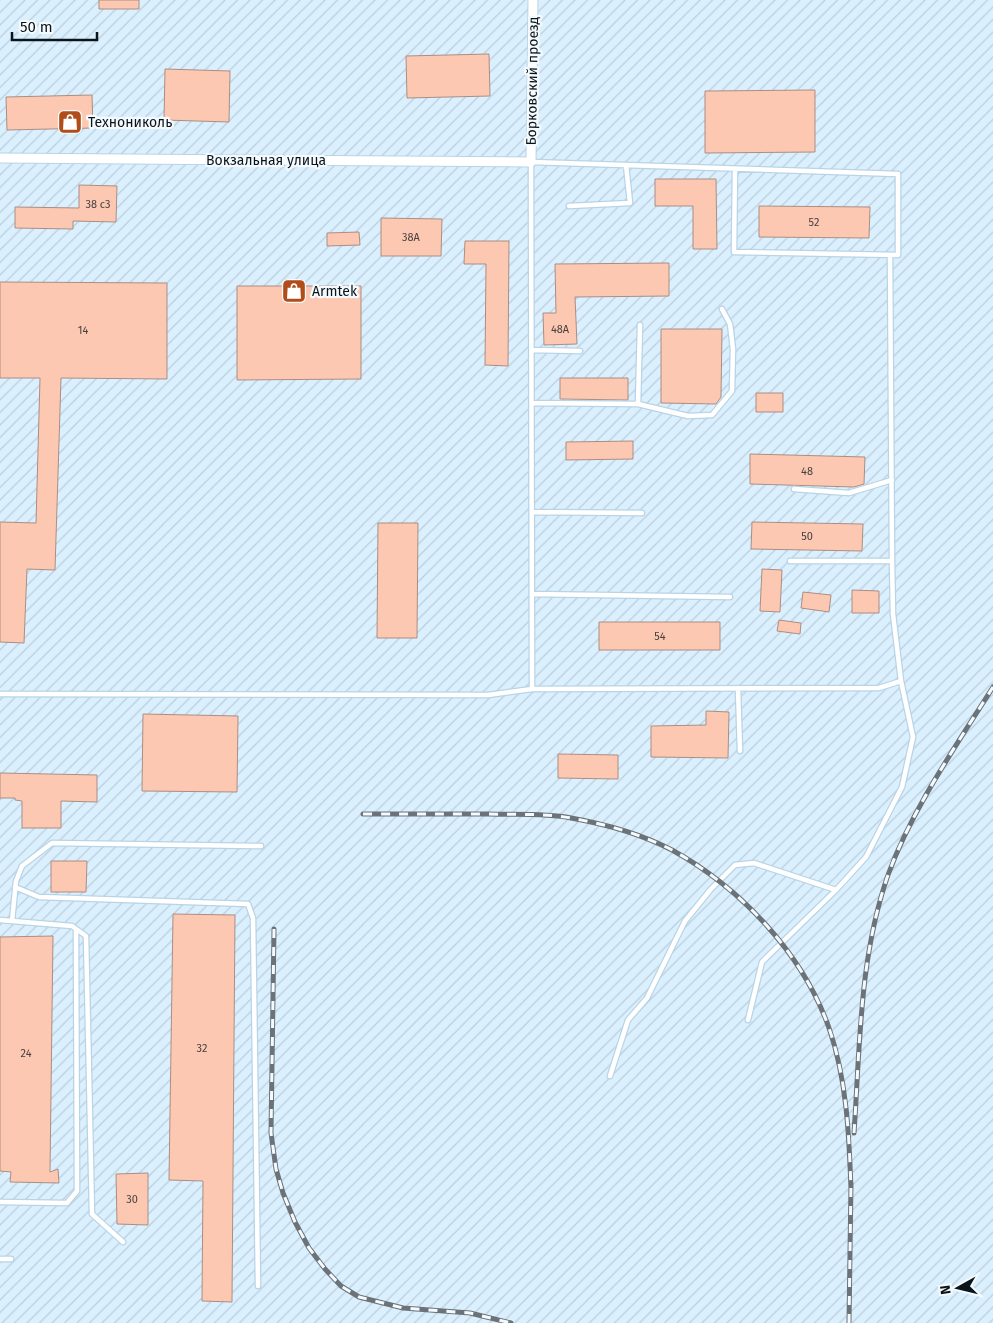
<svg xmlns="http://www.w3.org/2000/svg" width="993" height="1323" font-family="'Fira Sans',sans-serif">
<defs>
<pattern id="industrial-furrows" width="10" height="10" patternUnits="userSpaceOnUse" patternTransform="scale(1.25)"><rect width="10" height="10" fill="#dbf0ff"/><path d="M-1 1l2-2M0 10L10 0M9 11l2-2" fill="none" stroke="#bbcdda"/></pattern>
</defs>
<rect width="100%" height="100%" fill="#f4fafd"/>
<path fill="url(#industrial-furrows)" d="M0 0H993V1323H0Z"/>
<path fill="#fdc8b2" stroke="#ab8e82" d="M99 0H139V9H99Z
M489 54 490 96 407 98 406 56Z
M165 69 230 71 229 122 164 120Z
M815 90V152L705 153V91Z
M92 95 93 128 7 130 6 97Z
M655 179H716L717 249H693V206H655Z
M79 185 117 186 116 222 73 221V229L15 228V207L79 208Z
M759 206 870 207 869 238 759 237Z
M381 218 442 219 441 256H381Z
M359 232 360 245 327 246V233Z
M465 241H509L508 366 485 365 486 264H464Z
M669 263V296L575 297 577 344 544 345 543 313H556L555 264Z
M0 282 167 283V379L61 378 55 570 27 569 24 643 0 642V522L36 523 40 378H0Z
M237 286H361V379L237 380Z
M661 329H722L721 397 716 404 661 403Z
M560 378H628V400L560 399Z
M756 393H783V412H756Z
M633 441V459L566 460V442Z
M750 454 865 457 864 484 854 487 750 484Z
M752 522 863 524 862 551 751 549Z
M378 523H418L417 638H377Z
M762 569 782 570 780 612 760 611Z
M852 590 879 591V613H852Z
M803 592 831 595 829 612 801 608Z
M779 620 801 623 800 634 777 631Z
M599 622H720V650H599Z
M706 711 729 712 728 758 651 757V726L706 725Z
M143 714 238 716 237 792 142 791Z
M558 754 618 755V779L558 778Z
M0 773 97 775V802L61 801V828H22V801L15 800V798H0Z
M51 861H87L86 892H51Z
M173 914 235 915 232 1302 202 1301 203 1181 169 1180Z
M53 936 50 1172 58 1169 59 1183 10 1182 11 1172 0 1171V937Z
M148 1173V1225L117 1224 116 1174Z"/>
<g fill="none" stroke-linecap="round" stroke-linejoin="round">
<defs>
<path id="lane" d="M569 206 630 203 626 165
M890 255 892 561
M532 350 580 351
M532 403 638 404 640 325
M638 404 688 416 712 415 732 391 733 349 730 324 722 309
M794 489 849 493 892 480
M532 512 642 513
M532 594 730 597
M532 689 879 688 901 681 893 614 892 561H790
M738 689 740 751
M0 694 488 695 532 689 531 162 898 174V255L734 252 735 169
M15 887 39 897 248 904 253 918 258 1286
M0 920 72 926 86 936 92 1214 123 1242
M12 921 16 881 22 866 52 843 261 846
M748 1020 762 962 836 890
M610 1076 628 1020 647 998 685 921 711 889 735 865 754 863 836 890 866 857 902 787 913 737 901 681
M0 1202 67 1203 77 1191 76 929
M0 1259H11"/>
<path id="street" d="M0 158 531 162 533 0"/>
</defs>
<use href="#lane" stroke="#b8d4e6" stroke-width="7"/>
<use href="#street" stroke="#b8d4e6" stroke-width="11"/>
<use href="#lane" stroke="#fff" stroke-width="4.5"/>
<use href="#street" stroke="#fff" stroke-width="9"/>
<defs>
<path id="rail" d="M363 814C405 814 446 814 488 814 516 815 544 813 571 818 605 824 641 834 672 850 741 888 803 954 829 1028 847 1080 849 1135 851 1189
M274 929 271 1133 276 1169 283 1193 295 1222 309 1248 325 1269 341 1286 359 1297 403 1308 470 1313 511 1323
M854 1133C860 1047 859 958 888 875 912 809 956 746 993 687
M849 1323 851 1183"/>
</defs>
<use href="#rail" stroke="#6b7379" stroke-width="5"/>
<use href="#rail" stroke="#f4fafd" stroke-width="3" stroke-dasharray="9" stroke-linecap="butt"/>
</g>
<defs>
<symbol id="shop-square" viewBox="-11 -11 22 22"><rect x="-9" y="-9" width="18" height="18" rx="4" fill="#b14d18" stroke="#f4fafd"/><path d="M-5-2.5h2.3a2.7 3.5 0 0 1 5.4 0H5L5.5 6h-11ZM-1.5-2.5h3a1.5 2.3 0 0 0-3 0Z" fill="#fff"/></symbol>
</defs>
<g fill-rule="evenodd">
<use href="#shop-square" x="56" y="108" width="28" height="28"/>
<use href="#shop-square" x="280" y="277" width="28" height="28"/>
</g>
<g text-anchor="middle" stroke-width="4.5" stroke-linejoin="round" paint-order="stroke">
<g font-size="11" fill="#474141">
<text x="98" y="208">38 с3</text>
<text x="814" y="226">52</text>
<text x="411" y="241">38А</text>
<text x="560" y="333">48А</text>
<text x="83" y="334">14</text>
<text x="807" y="475">48</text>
<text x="807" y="540">50</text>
<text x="660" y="640">54</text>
<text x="202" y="1052">32</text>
<text x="26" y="1057">24</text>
<text x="132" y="1203">30</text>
</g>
<g font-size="14" fill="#0a141b" stroke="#f4fafd">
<text transform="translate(532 81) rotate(-89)" y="5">Борковский проезд</text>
<text x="266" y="165">Вокзальная улица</text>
</g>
<g font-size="14" fill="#0a141b" stroke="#f4fafd" text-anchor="start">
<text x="88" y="127">Технониколь</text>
<text x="312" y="296">Armtek</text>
</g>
</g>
<g transform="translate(958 1288) rotate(262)" stroke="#f4fafd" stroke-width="4" paint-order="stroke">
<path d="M0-4L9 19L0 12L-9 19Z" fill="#0a141b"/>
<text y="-8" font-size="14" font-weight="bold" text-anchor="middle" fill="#0a141b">N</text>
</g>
<path d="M12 32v8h85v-8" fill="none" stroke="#0a141b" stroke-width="2.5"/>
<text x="20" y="32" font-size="15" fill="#0a141b" stroke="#f4fafd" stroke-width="4" paint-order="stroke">50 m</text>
</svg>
